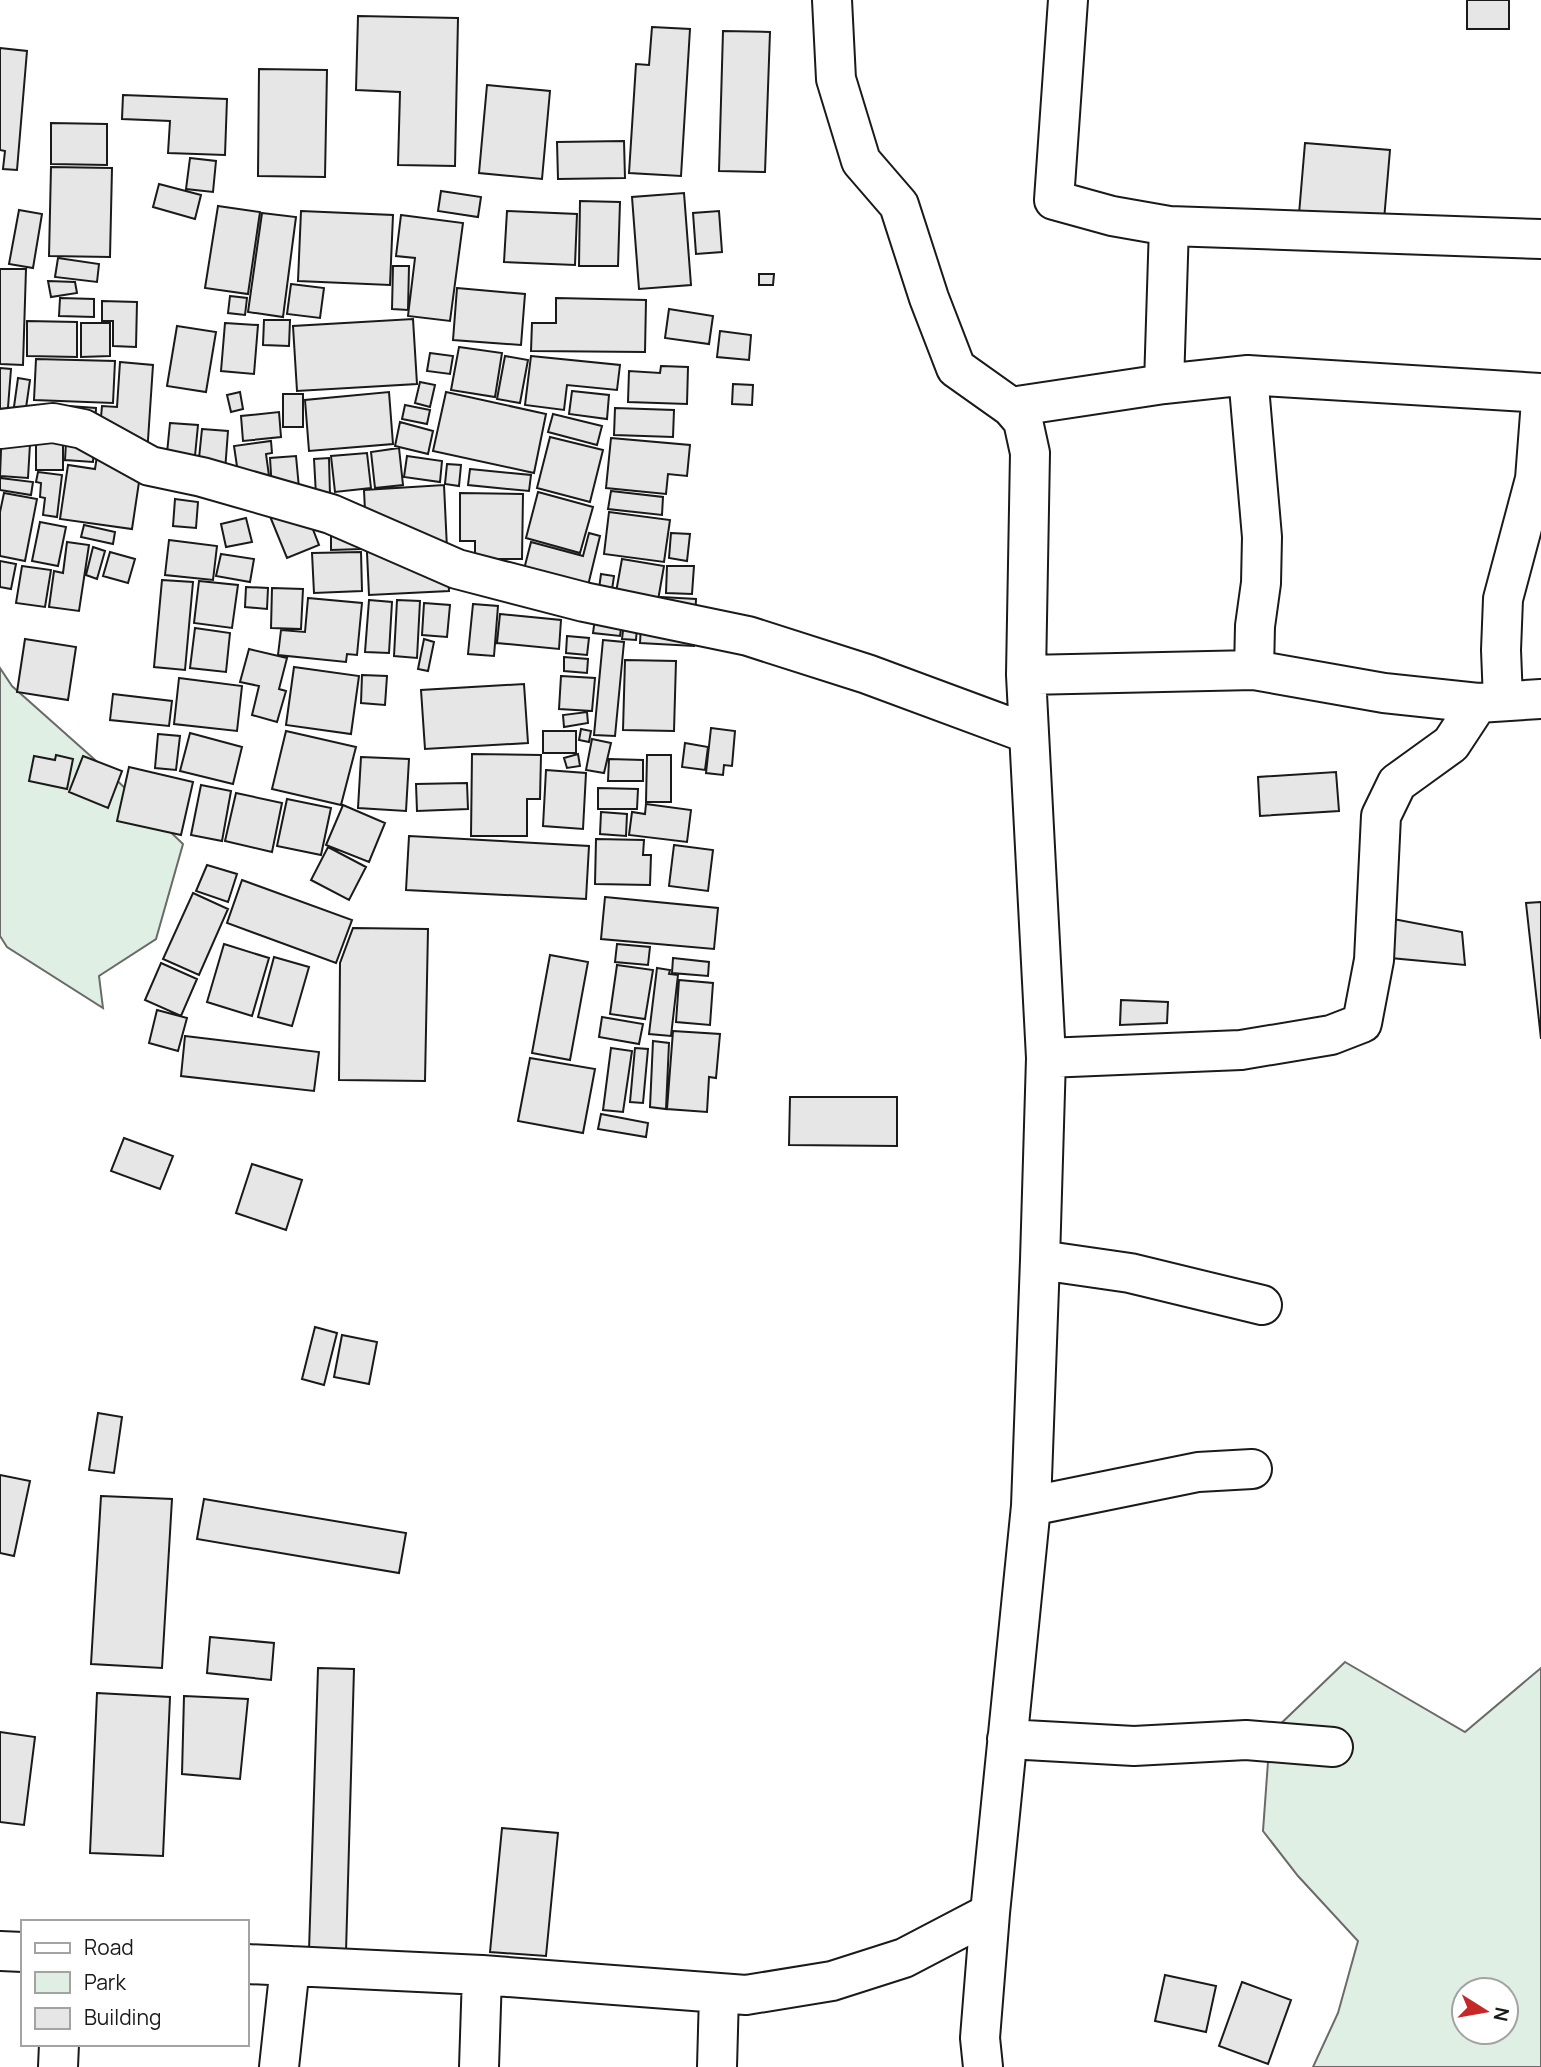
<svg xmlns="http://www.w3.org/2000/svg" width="1541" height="2067" font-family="Manrope,sans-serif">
<rect width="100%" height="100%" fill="#fff"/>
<path fill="#e0efe3" stroke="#6a6a6a" stroke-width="2" fill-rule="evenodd" d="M0 668 12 686 103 767 183 844 156 939 99 976 103 1008 7 947 0 936Z
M1345 1662 1465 1732 1541 1668V2067H1313L1338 2013 1358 1941 1298 1876 1263 1831 1270 1734ZM1464 1990H1506V2032H1464Z"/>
<path fill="#e6e6e6" stroke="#1a1a1a" stroke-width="2" d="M1467 0H1509V29H1467Z
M358 16 458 18 455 166 398 165 400 92 356 90Z
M652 27 690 29 681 176 629 173 636 64 649 65Z
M723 31 770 32 765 172 719 171Z
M0 48 27 51 17 170 3 169 5 151 0 150Z
M259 69 327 70 325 177 258 176Z
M487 85 550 91 542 179 479 173Z
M123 95 227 99 225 155 168 153 170 121 122 119Z
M51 123 107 124V165L51 164Z
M624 141 625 178 558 179 557 142Z
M1305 143 1390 150 1384 220 1299 214Z
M190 158 216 161 213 192 186 189Z
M51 167 112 168 110 257 49 256Z
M159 184 201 195 195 219 153 207Z
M441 191 481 197 478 217 438 211Z
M684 193 691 285 639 289 632 197Z
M580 201 620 202 618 266H579Z
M218 206 260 212 248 294 205 288Z
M19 210 42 214 33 268 9 264Z
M301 211 393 215 390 285 298 281Z
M507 211 577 214 575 265 504 262Z
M719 211 722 252 696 254 693 213Z
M262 213 296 217 283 317 248 312Z
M401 215 463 223 450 321 408 316 415 258 396 256Z
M58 258 99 264 97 282 55 277Z
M393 266H409L408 310 392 309Z
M0 269H26L23 365 0 364Z
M759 274H774L773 285H759Z
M48 281 75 282 77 293 51 297Z
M291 284 324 288 320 318 287 314Z
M457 288 525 294 521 345 453 340Z
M230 296 247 298 245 315 228 313Z
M60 298 94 299V317L59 316Z
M556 298 646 300 645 352 531 351 532 323H556Z
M102 301 137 302 136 347 113 346V321H102Z
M669 309 713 316 709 344 665 338Z
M413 319 417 384 297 391 293 326Z
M264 320H290L289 346 263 345Z
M27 321 77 322V357L27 356Z
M81 323H110V356L81 357Z
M225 323 258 325 254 374 221 371Z
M177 326 216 332 206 392 167 386Z
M720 331 751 335 749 360 717 357Z
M459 347 502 353 495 397 451 390Z
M430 353 453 356 450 374 427 371Z
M505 356 528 360 520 403 497 399Z
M531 356 620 365 617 390 567 385 564 410 525 405Z
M36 359 115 361 113 403 34 400Z
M120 362 153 365 147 455 98 451 102 406 117 407Z
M661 366 688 367 687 404 628 402 629 371 660 373Z
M0 368 11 369 7 420H0Z
M18 378 30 380 24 422 12 421Z
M420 382 435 385 430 407 415 403Z
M733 384 753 385 752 405 732 404Z
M572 391 609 395 607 419 569 414Z
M240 392 243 409 231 412 227 395Z
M389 392 393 444 309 451 305 400Z
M446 392 546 414 534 473 433 451Z
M283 394H303V427H283Z
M405 405 430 410 427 424 402 419Z
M68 406 96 408 93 462 65 460Z
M36 407H63V470H36Z
M615 408 674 410 673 437 614 435Z
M279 412 281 437 243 441 241 416Z
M553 414 602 426 597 445 548 432Z
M400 422 433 431 428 454 395 446Z
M170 423 198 425 194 466 166 463Z
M2 425 31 427 28 478 0 476Z
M202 429 228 431 225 471 198 468Z
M550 437 603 450 590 502 537 488Z
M611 438 690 445 687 476 668 474 666 494 606 488Z
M271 441 272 453 266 454 270 483 240 487 234 446Z
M399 448 403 485 375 488 371 452Z
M367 453 371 488 335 492 331 456Z
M97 456 142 462 132 529 60 519 68 465 95 469Z
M296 456 299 488 272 490 270 458Z
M407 456 442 461 440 482 404 477Z
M329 458 330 495H316L314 459Z
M447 464 461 465 459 486 445 484Z
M470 469 531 475 529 491 468 485Z
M38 472 62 475 57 517 43 515 45 498 40 497 41 483 36 482Z
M0 478 33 482 31 495 0 490Z
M444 485 449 591 369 595 364 490Z
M611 491 663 497 662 515 608 509Z
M538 492 593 507 580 553 526 538Z
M4 493 37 499 25 561 0 556V512Z
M460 493 523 494 522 559H475V541H460Z
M300 496 319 545 287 558 267 509Z
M175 499 198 502 196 528 173 526Z
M609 512 670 520 664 562 604 554Z
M246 518 252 542 226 547 221 524Z
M40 522 66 527 58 566 32 561Z
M84 525 115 532 113 544 81 537Z
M589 533 600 536 584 602 520 585 531 542 583 556Z
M671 533 690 534 687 561 669 558Z
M331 535 363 549 331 550Z
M169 540 217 546 213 580 165 575Z
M67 542 89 545 79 611 49 607 54 571 63 573Z
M93 547 105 551 97 579 86 575Z
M110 552 135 559 128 583 103 576Z
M361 552 362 591 314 593 312 553Z
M221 554 254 559 250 582 216 576Z
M622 559 664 566 657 606 613 609Z
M0 561 16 564 11 589 0 587Z
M22 566 51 570 45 607 16 603Z
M667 566H694L692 594 666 593Z
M601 574 614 576 609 610 623 613 620 636 593 633Z
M162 580 193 582 185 670 154 667Z
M199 581 238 585 232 628 194 623Z
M246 587 268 588 267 609 245 607Z
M272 588 303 589 301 629 271 628Z
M661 597 696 599 694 646 640 643 642 608 661 609Z
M308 598 362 603 357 655 347 654 346 662 278 655 281 630 305 632Z
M369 600 392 602 389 653 365 652Z
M397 600 420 601 417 658 394 656Z
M424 603 450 605 447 637 422 635Z
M473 604 498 606 494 656 468 654Z
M500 614 561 620 559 649 497 643Z
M625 615H638L636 640 622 639Z
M195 628 230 633 226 672 190 668Z
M567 636 589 638 587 655 566 653Z
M25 639 76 647 68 700 17 692Z
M424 639 434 642 428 671 418 669Z
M603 640 624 642 615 736 594 735Z
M249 649 287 658 279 689 286 691 277 722 252 715 259 686 240 682Z
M564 657 588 659 587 673 564 671Z
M625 660 676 661 674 731 623 730Z
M294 667 359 676 351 734 286 725Z
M362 675 387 676 385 705 361 703Z
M561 676 595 678 592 711 559 709Z
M179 678 242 686 237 731 174 724Z
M524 684 528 743 425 749 421 690Z
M113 694 172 701 169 726 110 720Z
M587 712 588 723 564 727 563 715Z
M711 728 735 731 732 766 724 765 723 775 706 773Z
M581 729 591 731 589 742 579 740Z
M286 731 356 747 341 805 272 789Z
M543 731H576V753H543Z
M190 733 242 747 233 784 180 771Z
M158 734 180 736 176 770 155 768Z
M592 739 611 743 604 773 586 770Z
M685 743 708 747 705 770 682 767Z
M472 754 541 755 540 799H527V836H471Z
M578 754 580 766 567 768 564 758Z
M56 755 73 759 67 789 29 781 34 756 55 760Z
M647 755H671V802H646Z
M83 756 122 771 108 808 69 792Z
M361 757 409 759 406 811 358 808Z
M609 759 643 760V781H608Z
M129 767 193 782 181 835 117 821Z
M546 770 586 773 583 829 543 826Z
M1336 772 1339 811 1260 816 1258 777Z
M467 783 468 809 417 811 416 784Z
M201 785 231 791 222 841 191 835Z
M598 788 638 789 637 809H598Z
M236 793 282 803 272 852 225 841Z
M287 799 331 808 321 855 277 846Z
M646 804 691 810 687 842 629 835 632 812 645 814Z
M343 805 385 823 369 862 326 845Z
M601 812 627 814 626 836 600 834Z
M409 836 589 846 586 899 406 890Z
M596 839 644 840 643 855H651L650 885 595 884Z
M674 845 713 850 708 891 669 886Z
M328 847 366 867 349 900 311 880Z
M207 865 237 874 228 902 196 891Z
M242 880 352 920 336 963 227 923Z
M193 893 228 909 199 975 163 959Z
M605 897 718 908 714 949 601 939Z
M1541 902V1039L1526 903Z
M1388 918 1462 932 1465 965 1380 957Z
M353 928 428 929 425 1081 339 1080 340 963Z
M224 944 269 958 252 1016 207 1002Z
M617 944 650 947 648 965 615 962Z
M550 955 588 962 570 1060 532 1053Z
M274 957 309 967 292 1026 258 1017Z
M673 958 709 962 708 976 672 973Z
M161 963 197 979 181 1016 145 1000Z
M617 965 653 970 645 1019 610 1014Z
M657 968 670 970 669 974 678 975 671 1036 649 1034Z
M679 980 713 983 710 1025 676 1022Z
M1121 1000 1168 1002 1167 1023 1120 1025Z
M157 1010 187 1018 178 1051 149 1043Z
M602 1017 643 1024 639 1044 599 1037Z
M673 1031 720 1034 716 1078 709 1077 707 1112 667 1109Z
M185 1036 319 1052 314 1091 181 1076Z
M653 1041 669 1043 666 1109 650 1107Z
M611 1048 632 1051 623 1112 603 1110Z
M635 1048 648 1049 643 1103 630 1102Z
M530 1058 595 1069 583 1133 518 1121Z
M790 1097H897V1146L789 1145Z
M601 1114 648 1123 646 1137 598 1129Z
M124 1138 173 1156 160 1189 111 1171Z
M252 1164 302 1180 286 1230 236 1213Z
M315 1327 337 1333 324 1385 302 1379Z
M342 1335 377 1342 369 1384 334 1377Z
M98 1413 122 1417 114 1473 89 1470Z
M0 1475 30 1481 14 1556 0 1553Z
M101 1496 172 1499 162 1668 91 1664Z
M204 1499 406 1533 399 1573 197 1539Z
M210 1637 274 1643 271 1680 207 1673Z
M318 1668 354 1669 346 1952 309 1951Z
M97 1693 170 1697 163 1856 90 1853Z
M184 1696 248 1699 240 1779 182 1774Z
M0 1732 35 1737 24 1825 0 1822Z
M502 1828 558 1833 546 1956 490 1952Z
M1165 1975 1216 1986 1206 2032 1155 2021Z
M1242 1982 1291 2000 1268 2064 1219 2046Z"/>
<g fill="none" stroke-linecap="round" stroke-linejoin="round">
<defs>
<path id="minor" d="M1068 0 1054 200 1112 216 1169 226 1164 384
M1169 226 1541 239
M1248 375 1262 537 1261 583 1255 626 1254 670
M1011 407 1164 384 1248 375 1541 393
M0 429 53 423 83 429 150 466 202 477 331 514 457 569 584 602 748 636 867 674 1029 734
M1026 675 1254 670 1384 693 1478 703 1541 699
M1503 700 1501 650 1503 599 1535 479 1541 401
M1046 1058 1241 1050 1331 1035 1362 1023 1374 960 1381 816 1397 783 1451 744 1478 703
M1040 1260 1130 1273 1262 1305
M1031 1506 1198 1472 1252 1469
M1007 1739 1134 1746 1246 1740 1333 1747
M0 1951 23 1952
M247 1964 482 1975 746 1995 832 1981 904 1958 990 1913 1031 1506 1040 1260 1046 1058 1026 675 1030 453 1023 421 1011 407 956 368 929 298 899 205 861 161 836 79 832 0
M58 2067 59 2044
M279 2067 290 1966
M479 2067 482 1975
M717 2067 719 1994
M983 2067 980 2038 990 1913"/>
</defs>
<use href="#minor" stroke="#1a1a1a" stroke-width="42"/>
<use href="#minor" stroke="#fff" stroke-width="38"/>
</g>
<rect x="21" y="1920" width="228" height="126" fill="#ffffff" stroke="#a3a3a3" stroke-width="2"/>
<rect x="35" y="1943" width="35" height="10" fill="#ffffff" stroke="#a3a3a3" stroke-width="2"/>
<text x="84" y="1955" font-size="21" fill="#1a1a1a">Road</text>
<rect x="35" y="1972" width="35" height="21" fill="#e0efe3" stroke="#a3a3a3" stroke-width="2"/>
<text x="84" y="1990" font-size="21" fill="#1a1a1a">Park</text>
<rect x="35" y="2008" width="35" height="21" fill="#e6e6e6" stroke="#a3a3a3" stroke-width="2"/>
<text x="84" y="2025" font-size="21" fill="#1a1a1a">Building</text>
<g transform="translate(1485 2011) rotate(101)"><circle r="33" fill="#ffffff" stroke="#a3a3a3" stroke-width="2"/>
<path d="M0-5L12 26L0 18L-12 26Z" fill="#c62828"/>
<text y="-10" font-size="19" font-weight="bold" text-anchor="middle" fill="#1a1a1a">N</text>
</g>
</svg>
